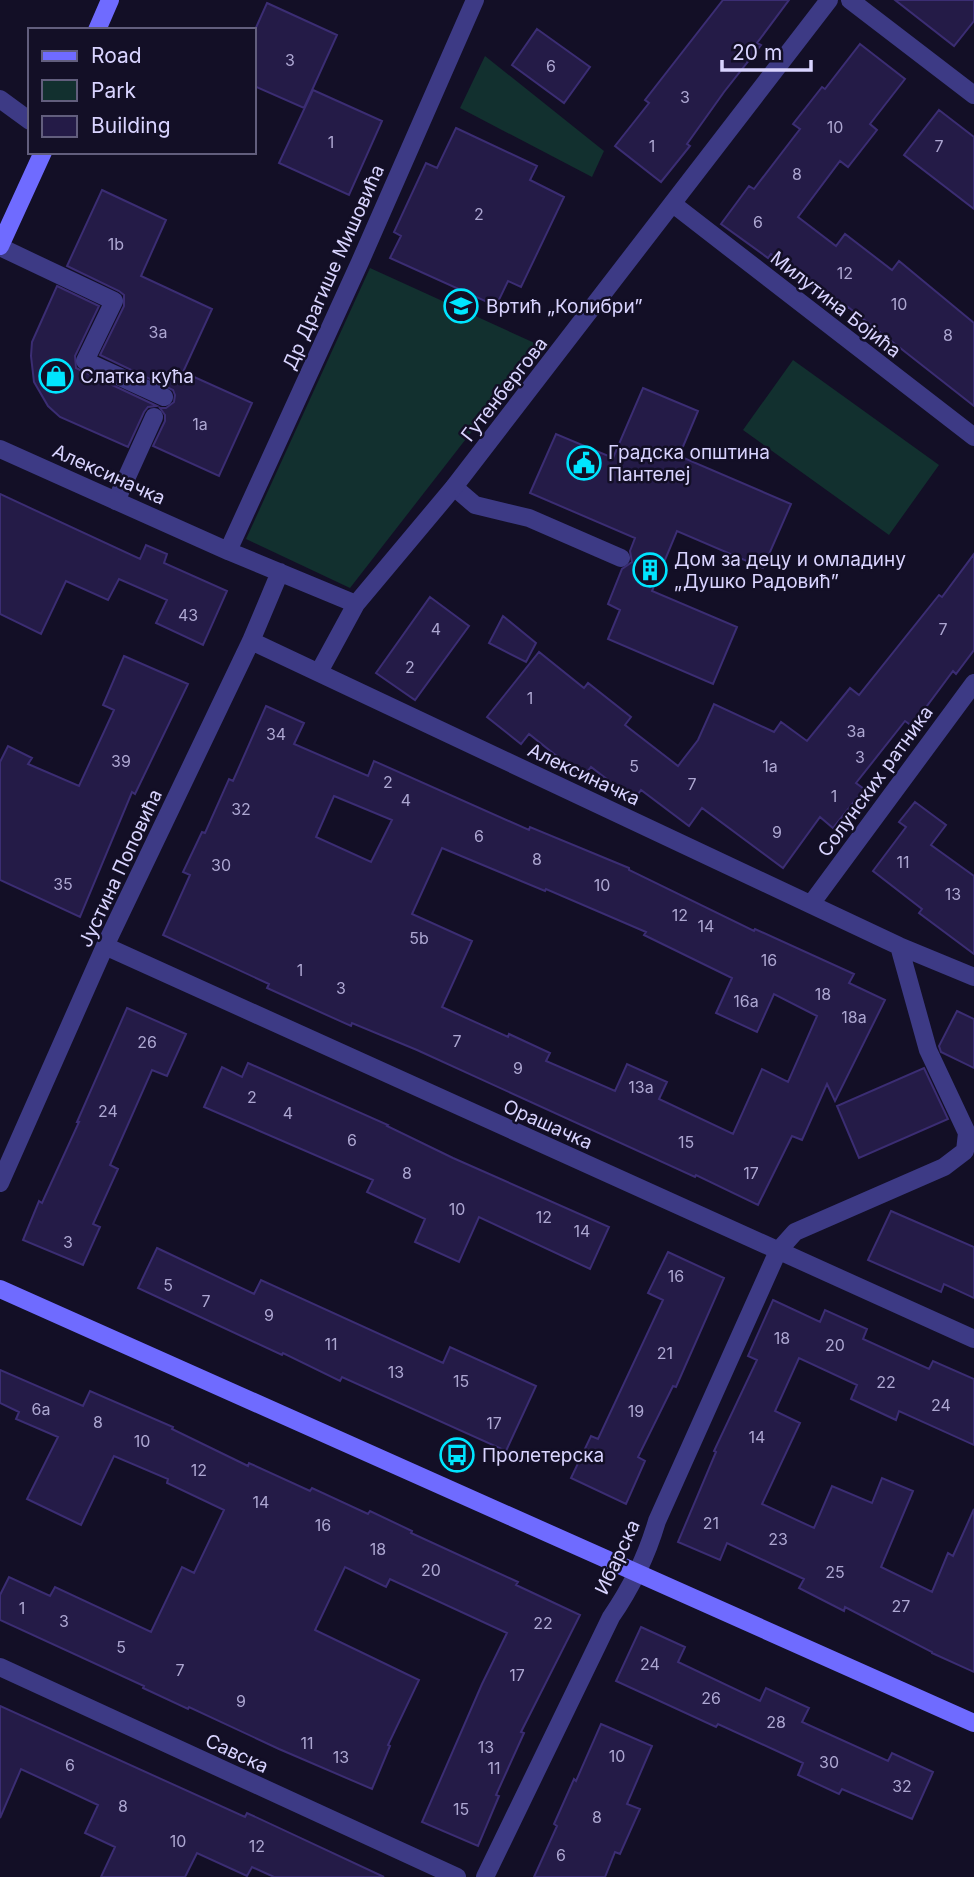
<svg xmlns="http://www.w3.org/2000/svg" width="974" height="1877" font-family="Inter,sans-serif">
<rect width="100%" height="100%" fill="#130f26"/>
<path fill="#12302f" d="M485 56 604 151 592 177 460 108Z
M370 268 539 345 350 588 246 539Z
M793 360 939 465 889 535 743 430Z"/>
<path fill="#241b47" stroke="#3b2d73" stroke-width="2" fill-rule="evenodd" d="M723 0H789L757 43 761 45 724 92 687 144 690 146 661 182 615 146 649 103 645 100Z
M895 0H974V21L954 46Z
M267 3 337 35 304 108 254 86V32Z
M537 29 590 67 564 103 512 65Z
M860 44 905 79 870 124 877 130 848 167 840 161 798 217 836 246 845 234 892 270 899 261 974 323V406L848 307 845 312 771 254 768 258 721 224 749 186 754 189 800 129 793 124 822 87 825 89Z
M313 90 382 121 349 195 279 163Z
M939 110 974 137V209L904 155Z
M456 128 537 166 530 180 564 197 521 287 508 281 496 306 390 258 401 236 394 232 426 163 437 168Z
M102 190 166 220 141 276 212 309 183 372 252 403 219 476 153 446 165 421V415L160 408H166L174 402 175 395 173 390 100 355 124 306V295L119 291 67 266Z
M57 286 99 306 75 356 76 368 157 406 148 407 144 412 128 447 60 417 48 406 34 382 31 356 32 342Z
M643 388 698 411 679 456 791 504 763 568 677 531 652 591 737 627 713 684 608 639 620 610 608 604 622 569 632 562 630 551 635 538 530 493 556 434 613 458Z
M0 494 140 559 146 545 167 554 164 563 227 591 203 645 156 623 167 600 119 579 108 600 66 581 41 634 0 614Z
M974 554V650L956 674 953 671 912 726 905 721 856 783 864 789 833 828 820 817 783 868 702 808 689 826 641 790 634 800 591 767 583 777 529 734 521 744 487 717 539 652 584 688 588 683 631 717 625 725 678 766 698 740 714 704 774 732 781 722 807 741 850 688 859 695 939 595 942 597Z
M430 597 469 626 415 700 376 673Z
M503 616 536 643 526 662 489 643Z
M124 656 188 684 135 794 132 792 80 917 0 880V762L8 746 32 758 28 764 79 786 114 710 103 705Z
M266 706 304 723 294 744 368 776 374 761 529 830 530 827 629 868V870L754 931 755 929 854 974 849 983 885 1000 835 1101 827 1084 802 1140 792 1136 758 1205 696 1175 695 1177 417 1050 352 1023 351 1026 267 988 269 984 163 935 190 875 183 872 202 832 205 833 229 779 233 781ZM334 796 392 820 371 862 316 837ZM442 848 545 891 546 889 646 932 644 935 732 978 716 1013 757 1032 774 994 817 1016 788 1082 762 1069 733 1134 659 1099 667 1082 627 1064 615 1091 546 1061 550 1053 509 1034 508 1037 442 1007 472 941 412 914Z
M915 802 946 825 931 845 974 876V954L919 913 922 909 873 871 906 827 899 822Z
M127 1008 186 1034 167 1076 152 1070 110 1165 118 1169 93 1224 100 1227 83 1265 23 1240 39 1201 42 1203 79 1122H77Z
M957 1011 974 1019V1068L941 1052 939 1046Z
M248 1063 388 1125 387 1126 453 1158 609 1227 590 1269 479 1217 459 1262 415 1242 425 1219 367 1192 373 1180 204 1107 222 1067 242 1077Z
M924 1068 948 1119 859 1158 837 1106Z
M891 1211 974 1247V1298L944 1284 941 1292 868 1260Z
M157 1248 254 1294 261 1280 443 1363 450 1347 536 1386 506 1451 342 1377 340 1381 283 1353 282 1355 138 1288Z
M668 1252 724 1278 676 1387 673 1386 638 1457 645 1461 626 1504 571 1478 591 1436 598 1439 663 1300 648 1293Z
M773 1300 820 1322 825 1310 867 1329 863 1339 929 1369 933 1361 974 1379V1445L899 1411 896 1420 851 1399 857 1385 799 1358 775 1411 800 1423 762 1504 814 1528 832 1486 872 1503 882 1478 913 1491 881 1567 932 1592 948 1553 953 1556 974 1509V1672L932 1653V1652L845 1607 844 1611 799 1588 804 1579 727 1543 720 1560 678 1542 716 1452 714 1451 757 1360 748 1356Z
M0 1370 83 1406 90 1391 173 1427 172 1429 248 1466 249 1463 310 1491 312 1488 368 1514 370 1511 412 1531 411 1533 518 1582 516 1585 580 1615 521 1732 524 1733 496 1795 499 1796 478 1846 422 1822 482 1684 507 1633 390 1579 386 1587 345 1567 315 1630 419 1680 388 1745 390 1746 372 1789 279 1749 189 1707 188 1709 143 1688 144 1686 0 1620V1595L9 1577 50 1596 55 1587 151 1632 182 1567 194 1573 224 1510 167 1483 168 1479 114 1456 81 1525 27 1499 58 1437 16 1419 19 1412 0 1403Z
M641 1627 685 1647 678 1662 760 1701 766 1688 809 1708 802 1722 888 1761 892 1753 933 1772 912 1819 842 1789 839 1794 798 1775 803 1763 718 1724 716 1727 616 1681Z
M0 1706 245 1817 247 1813 384 1877H274L252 1867 247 1876 197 1853 185 1877H101L115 1847 85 1833 98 1805 21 1769 0 1818Z
M601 1724 652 1746 627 1804 640 1809 620 1854 615 1852 605 1877H534L557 1826 554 1824 574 1779 576 1781Z"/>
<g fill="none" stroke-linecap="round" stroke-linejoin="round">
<path stroke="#3d3a85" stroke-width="18" d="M0 247 114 301 85 361 164 397
M454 487 475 505 529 518 621 558
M116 501 154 417"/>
<path stroke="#3d3a85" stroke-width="18" d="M850 0 974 95
M0 99 30 121
M673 204 974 437
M0 449 228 551 356 604
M228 551 360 262 475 0
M251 641 899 946 974 977
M319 672 356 604 454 487 829 0
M811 904 974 683
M105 946 974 1339
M0 1183 105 946 251 641 280 572
M0 1667 457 1877
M485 1877 611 1617C631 1588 647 1555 657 1521L778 1251 795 1232 944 1167 965 1151 967 1133 928 1050 899 946"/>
<path stroke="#6f6bff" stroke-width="18" d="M97 30 110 0
M0 246 43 152
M0 1289 974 1723"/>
</g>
<defs>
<symbol id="school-ring" viewBox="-11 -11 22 22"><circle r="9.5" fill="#130f26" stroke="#00e5ff" stroke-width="1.5"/><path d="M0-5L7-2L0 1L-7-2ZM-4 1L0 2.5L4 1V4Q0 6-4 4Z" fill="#00e5ff"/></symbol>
<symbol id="shop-ring" viewBox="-11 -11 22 22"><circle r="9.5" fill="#130f26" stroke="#00e5ff" stroke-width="1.5"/><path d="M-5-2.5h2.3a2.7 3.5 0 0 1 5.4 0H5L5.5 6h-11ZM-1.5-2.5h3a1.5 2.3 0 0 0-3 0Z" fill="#00e5ff"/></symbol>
<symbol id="civic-ring" viewBox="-11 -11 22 22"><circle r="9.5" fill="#130f26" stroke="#00e5ff" stroke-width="1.5"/><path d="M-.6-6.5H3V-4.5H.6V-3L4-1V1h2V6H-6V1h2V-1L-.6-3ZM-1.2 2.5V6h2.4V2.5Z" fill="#00e5ff"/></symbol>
<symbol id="building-ring" viewBox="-11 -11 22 22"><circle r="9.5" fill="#130f26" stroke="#00e5ff" stroke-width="1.5"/><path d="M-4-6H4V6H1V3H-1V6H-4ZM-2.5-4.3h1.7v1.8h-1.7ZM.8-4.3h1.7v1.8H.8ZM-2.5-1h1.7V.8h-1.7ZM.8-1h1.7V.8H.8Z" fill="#00e5ff"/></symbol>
<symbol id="bus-ring" viewBox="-11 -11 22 22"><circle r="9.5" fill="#130f26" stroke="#00e5ff" stroke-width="1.5"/><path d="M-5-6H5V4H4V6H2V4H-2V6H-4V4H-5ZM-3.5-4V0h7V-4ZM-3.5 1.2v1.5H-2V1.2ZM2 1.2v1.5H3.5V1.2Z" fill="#00e5ff"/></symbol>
</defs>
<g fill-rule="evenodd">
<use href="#school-ring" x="442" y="287" width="38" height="38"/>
<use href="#shop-ring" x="37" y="357" width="38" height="38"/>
<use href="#civic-ring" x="565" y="444" width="38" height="38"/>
<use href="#building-ring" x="631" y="551" width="38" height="38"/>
<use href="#bus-ring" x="438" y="1436" width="38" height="38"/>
</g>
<g text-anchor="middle" stroke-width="5" stroke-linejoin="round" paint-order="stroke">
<g font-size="16" fill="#aca6d1">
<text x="290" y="66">3</text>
<text x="551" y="72">6</text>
<text x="685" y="103">3</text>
<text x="835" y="133">10</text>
<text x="331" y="148">1</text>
<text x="652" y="152">1</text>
<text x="939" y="152">7</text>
<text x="797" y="180">8</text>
<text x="479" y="220">2</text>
<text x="758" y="228">6</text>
<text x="116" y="250">1b</text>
<text x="845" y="279">12</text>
<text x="899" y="310">10</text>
<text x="158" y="338">3a</text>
<text x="948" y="341">8</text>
<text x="200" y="430">1a</text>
<text x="188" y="621">43</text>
<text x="436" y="635">4</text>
<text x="943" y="635">7</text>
<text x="410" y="673">2</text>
<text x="530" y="704">1</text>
<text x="856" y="737">3a</text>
<text x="276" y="740">34</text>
<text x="860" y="763">3</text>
<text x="121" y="767">39</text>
<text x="634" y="772">5</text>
<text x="770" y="772">1a</text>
<text x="388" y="788">2</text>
<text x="692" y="790">7</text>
<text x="834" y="802">1</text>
<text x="406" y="806">4</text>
<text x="241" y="815">32</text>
<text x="777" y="838">9</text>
<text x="479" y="842">6</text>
<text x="537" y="865">8</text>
<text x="903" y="868">11</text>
<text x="221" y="871">30</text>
<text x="63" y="890">35</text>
<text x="602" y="891">10</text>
<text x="953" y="900">13</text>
<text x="680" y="921">12</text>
<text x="706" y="932">14</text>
<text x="419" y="944">5b</text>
<text x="769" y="966">16</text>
<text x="300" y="976">1</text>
<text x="341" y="994">3</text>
<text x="823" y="1000">18</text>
<text x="746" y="1007">16a</text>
<text x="854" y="1023">18a</text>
<text x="457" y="1047">7</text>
<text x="147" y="1048">26</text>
<text x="518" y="1074">9</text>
<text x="641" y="1093">13a</text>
<text x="252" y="1103">2</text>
<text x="108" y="1117">24</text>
<text x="288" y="1119">4</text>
<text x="352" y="1146">6</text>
<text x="686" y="1148">15</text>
<text x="407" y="1179">8</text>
<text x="751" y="1179">17</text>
<text x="457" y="1215">10</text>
<text x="544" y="1223">12</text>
<text x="582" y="1237">14</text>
<text x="68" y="1248">3</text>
<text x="676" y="1282">16</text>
<text x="168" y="1291">5</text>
<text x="206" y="1307">7</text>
<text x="269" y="1321">9</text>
<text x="782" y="1344">18</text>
<text x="331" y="1350">11</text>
<text x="835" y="1351">20</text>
<text x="665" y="1359">21</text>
<text x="396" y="1378">13</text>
<text x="461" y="1387">15</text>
<text x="886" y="1388">22</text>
<text x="941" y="1411">24</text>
<text x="41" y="1415">6a</text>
<text x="636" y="1417">19</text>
<text x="98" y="1428">8</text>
<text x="494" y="1429">17</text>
<text x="757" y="1443">14</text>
<text x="142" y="1447">10</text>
<text x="199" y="1476">12</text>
<text x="261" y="1508">14</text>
<text x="711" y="1529">21</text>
<text x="323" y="1531">16</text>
<text x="778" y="1545">23</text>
<text x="378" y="1555">18</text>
<text x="431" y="1576">20</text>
<text x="835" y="1578">25</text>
<text x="901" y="1612">27</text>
<text x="22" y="1614">1</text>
<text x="64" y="1627">3</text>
<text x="543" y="1629">22</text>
<text x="121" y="1653">5</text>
<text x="650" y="1670">24</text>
<text x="180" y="1676">7</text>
<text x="517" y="1681">17</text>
<text x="711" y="1704">26</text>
<text x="241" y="1707">9</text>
<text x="776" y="1728">28</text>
<text x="307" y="1749">11</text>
<text x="486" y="1753">13</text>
<text x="617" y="1762">10</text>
<text x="341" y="1763">13</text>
<text x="829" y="1768">30</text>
<text x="70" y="1771">6</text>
<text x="494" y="1774">11</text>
<text x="902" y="1792">32</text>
<text x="123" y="1812">8</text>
<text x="461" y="1815">15</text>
<text x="597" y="1823">8</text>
<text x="178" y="1847">10</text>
<text x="257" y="1852">12</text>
<text x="561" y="1861">6</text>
</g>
<g font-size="19" fill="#d9d4ff" stroke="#130f26">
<text transform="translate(333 267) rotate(-66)" y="7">Др Драгише Мишовића</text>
<text transform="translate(836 304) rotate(38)" y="7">Милутина Бојића</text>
<text transform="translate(504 389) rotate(-52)" y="7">Гутенбергова</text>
<text transform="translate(109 474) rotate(24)" y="7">Алексиначка</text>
<text transform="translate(584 774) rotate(25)" y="7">Алексиначка</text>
<text transform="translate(875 781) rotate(-54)" y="7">Солунских ратника</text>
<text transform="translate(120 868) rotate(-65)" y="7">Јустина Поповића</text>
<text transform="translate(548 1124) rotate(24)" y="7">Орашачка</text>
<text transform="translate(617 1557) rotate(-65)" y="7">Ибарска</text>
<text transform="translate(237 1753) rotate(25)" y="7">Савска</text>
</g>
<g font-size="19" fill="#d9d4ff" stroke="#130f26" text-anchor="start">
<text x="486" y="313">Вртић „Колибри”</text>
<text x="80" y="383">Слатка кућа</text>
<text x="608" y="459">Градска општина<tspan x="608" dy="22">Пантелеј</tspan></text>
<text x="674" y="566">Дом за децу и омладину<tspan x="674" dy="22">„Душко Радовић”</tspan></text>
<text x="482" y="1462">Пролетерска</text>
</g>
</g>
<rect x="28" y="28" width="228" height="126" fill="#130f26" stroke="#625e7d" stroke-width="2"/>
<rect x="42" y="51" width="35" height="10" fill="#6f6bff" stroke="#625e7d" stroke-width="2"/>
<text x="91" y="63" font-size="21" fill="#d9d4ff">Road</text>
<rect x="42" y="80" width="35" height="21" fill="#12302f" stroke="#625e7d" stroke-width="2"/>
<text x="91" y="98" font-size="21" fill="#d9d4ff">Park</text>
<rect x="42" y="116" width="35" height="21" fill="#241b47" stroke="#625e7d" stroke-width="2"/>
<text x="91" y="133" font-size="21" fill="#d9d4ff">Building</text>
<path d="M722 60v10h89v-10" fill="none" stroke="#d9d4ff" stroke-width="3.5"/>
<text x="732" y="60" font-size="21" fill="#d9d4ff" stroke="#130f26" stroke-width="5" paint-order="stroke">20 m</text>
</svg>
